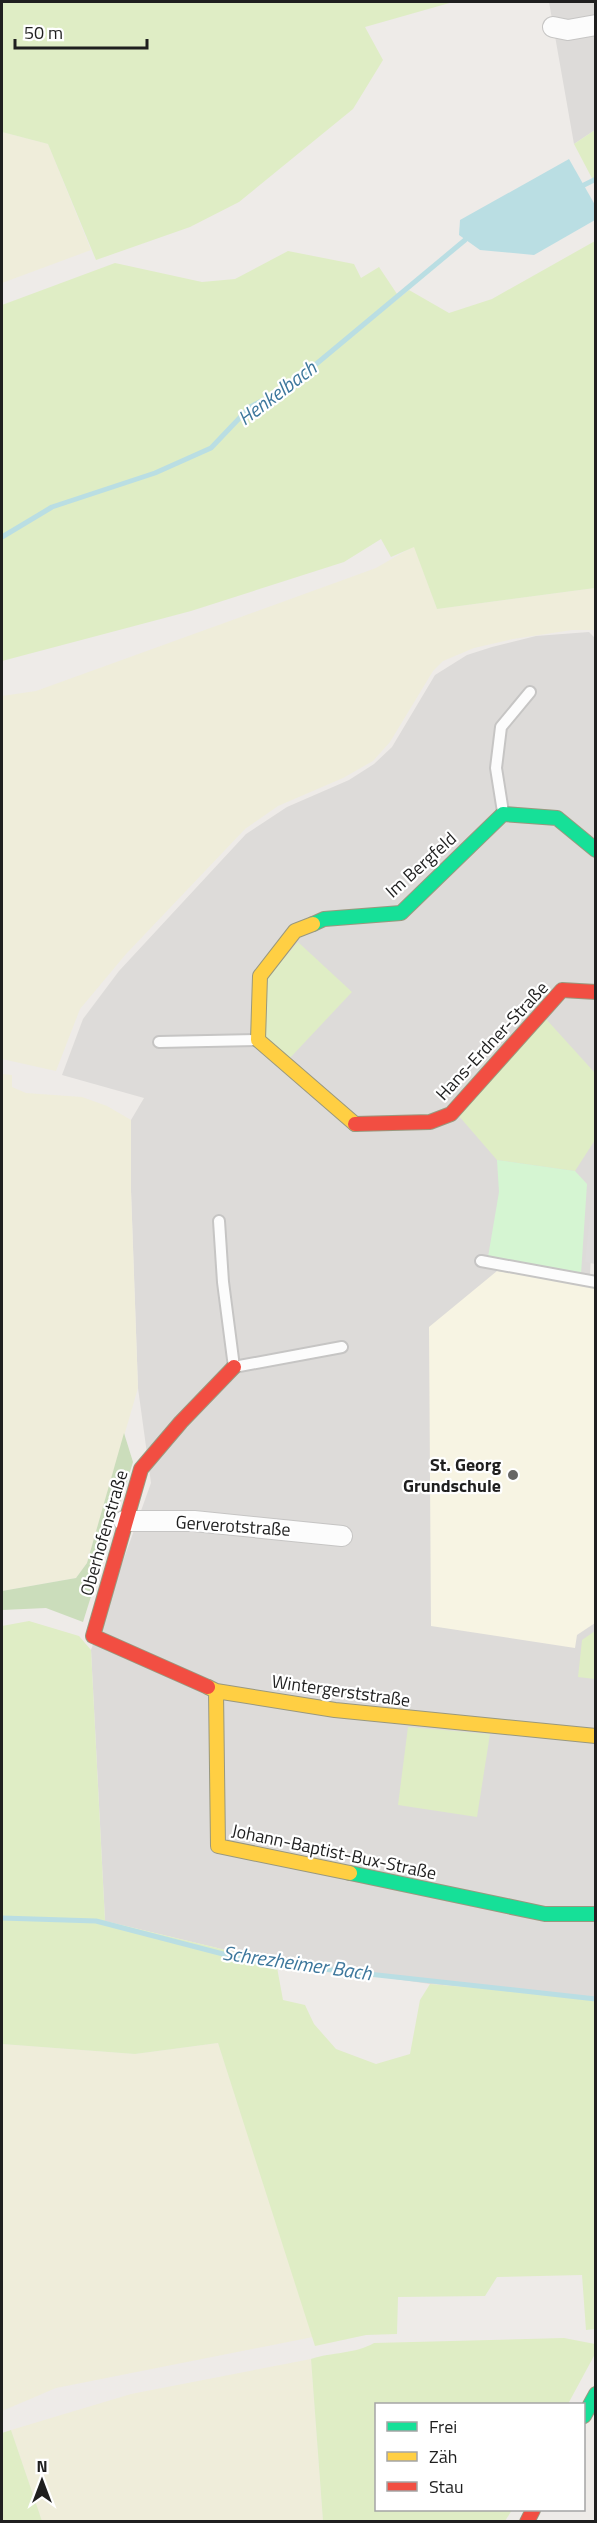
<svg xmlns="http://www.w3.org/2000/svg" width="597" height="2523" font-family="'Titillium Web',sans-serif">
<rect width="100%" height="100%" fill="#eeebe8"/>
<path fill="#dddbd9" d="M549 2H595V130L574 144Z
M589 632 595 638 596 1174 590 1274 596 1276 595 1998 430 1984 276 1962 105 1921 91 1650 151 1483 138 1388 131 1191V1120L144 1098 62 1075 83 1019 119 971 246 834 287 807 349 780 374 764 392 747 435 675 467 655 492 647 536 636Z"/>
<path fill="#f7f4e3" d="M497 1271 595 1286V1623L577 1635 575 1648 431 1626 429 1327Z"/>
<path fill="#efedda" d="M2 132 48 144 91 250 2 283Z
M414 546 437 609 595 588V630H572L513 639 474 648 443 661 433 671 390 742 373 761 343 778 278 806 245 829 126 954 80 1009 56 1071 2 1059V696L36 691 376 568Z
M2 1074 12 1075V1087L26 1093 82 1097 107 1106 131 1120V1191L138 1388 87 1563 76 1578 2 1591Z
M218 2043 313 2337 56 2388 2 2411V2044L135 2054Z
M311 2359 323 2521H42L11 2430 131 2394Z"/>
<path fill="#dfedc5" d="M2 2H453L365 27 383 60 353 109 239 202 190 227 96 260 48 144 2 132Z
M595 130V184L574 144Z
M595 241V588L437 609 414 547 391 557 381 539 344 562 191 611 2 661V305L115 263 202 282 235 279 288 251 354 264 361 278 379 267 397 294 325 357 409 290 449 313 492 299Z
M298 942 352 992 289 1059 265 1038 267 978Z
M546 1019 595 1073V1140L575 1171 497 1160 458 1115Z
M29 1621 79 1636 91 1650 105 1921 276 1962 283 2000 305 2005 314 2024 336 2049 376 2064 410 2054 420 2000 430 1984 595 1998V2329L586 2330 582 2275 497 2277 485 2296 398 2297 397 2334 366 2335 315 2346 218 2043 135 2054 2 2044V1626Z
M595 1631V1679L578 1677 582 1640Z
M408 1727 490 1734 477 1817 398 1805Z
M564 2338 595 2344V2354L568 2404H376V2510H512L505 2521H323L311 2359C332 2352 355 2354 374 2343Z
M11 2430 42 2521H2V2433Z"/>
<path fill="#cbddbb" d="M124 1433 133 1462 83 1622 46 1608 2 1610V1591L76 1578 87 1563Z"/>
<path fill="#d5f5d2" d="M497 1160 575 1171 587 1184 581 1274 488 1257 499 1192Z"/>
<path fill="#dedcdb" d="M595 1171V1264L585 1262Z"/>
<path fill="#badee3" d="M569 159 595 205V220L534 255 480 250 459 235 460 220Z"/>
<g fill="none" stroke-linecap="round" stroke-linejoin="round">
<path stroke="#badee3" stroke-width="5" d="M584 185 596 179
M2 537 52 507 155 473 211 448 250 407 277 393 309 370 465 240
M2 1918 96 1921 250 1961 596 1999"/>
<defs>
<path id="lane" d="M503 812 496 768 501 727 530 692
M159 1042 257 1040
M219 1221 223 1282 234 1367 342 1347
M481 1261 596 1282"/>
<path id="street" d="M553 27 568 30 596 25
M124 1521H194L342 1536"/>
<path id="fast" d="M313 924 324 919 401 913 503 814 557 818 596 850
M350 1873 545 1914H596
M584 2416 596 2394"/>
<path id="slow" d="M313 924 295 931 260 976 258 1040 355 1124
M208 1687 216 1691 335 1710 596 1736
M216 1691 218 1846 350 1873"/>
<path id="jam" d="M355 1124 430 1122 451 1114 562 990 596 992
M208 1687 93 1636 141 1469 181 1422 234 1367
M527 2522 533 2510"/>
</defs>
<use href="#lane" stroke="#c6c5c4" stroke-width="14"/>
<use href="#street" stroke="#c6c5c4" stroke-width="22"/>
<use href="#fast" stroke="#99987e" stroke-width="16"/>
<use href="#slow" stroke="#99987e" stroke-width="16"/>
<use href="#jam" stroke="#99987e" stroke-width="16"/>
<use href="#lane" stroke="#fcfcfc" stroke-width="10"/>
<use href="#street" stroke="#fcfcfc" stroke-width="20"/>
<use href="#fast" stroke="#16e098" stroke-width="14"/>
<use href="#slow" stroke="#ffcf43" stroke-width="14"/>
<use href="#jam" stroke="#f24e42" stroke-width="14"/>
</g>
<circle fill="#676665" stroke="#fff" stroke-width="2" cx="513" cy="1475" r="6"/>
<g text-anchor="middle" stroke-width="4.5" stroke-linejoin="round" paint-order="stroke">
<g font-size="18" fill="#1f1f1f" stroke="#fff">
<text transform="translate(421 865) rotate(-42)" y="6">Im Bergfeld</text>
<text transform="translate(492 1041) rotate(-47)" y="6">Hans-Erdner-Straße</text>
<text transform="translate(233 1526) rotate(4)" y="6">Gerverotstraße</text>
<text transform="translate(104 1533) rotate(-74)" y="6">Oberhofenstraße</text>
<text transform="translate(341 1691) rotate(8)" y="6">Wintergerststraße</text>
<text transform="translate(334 1852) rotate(12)" y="6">Johann-Baptist-Bux-Straße</text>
</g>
<g font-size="18" font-weight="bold" fill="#1f1f1f" stroke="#fff" text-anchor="end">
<text x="501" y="1471">St. Georg<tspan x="501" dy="21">Grundschule</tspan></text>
</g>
<g font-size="20" font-style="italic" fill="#3d779c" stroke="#fff">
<text transform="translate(277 393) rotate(-37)" y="7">Henkelbach</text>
<text transform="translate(297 1963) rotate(8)" y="7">Schrezheimer Bach</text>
</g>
</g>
<rect width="597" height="2523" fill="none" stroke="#1f1f1f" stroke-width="6"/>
<rect x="375" y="2403" width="210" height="108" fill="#ffffff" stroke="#a5a5a5" stroke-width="1.5"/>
<rect x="387" y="2422" width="30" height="9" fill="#16e098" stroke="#a5a5a5" stroke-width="1.5"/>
<text x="429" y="2433" font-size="18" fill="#1f1f1f">Frei</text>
<rect x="387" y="2452" width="30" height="9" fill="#ffcf43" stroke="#a5a5a5" stroke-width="1.5"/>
<text x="429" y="2463" font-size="18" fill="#1f1f1f">Zäh</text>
<rect x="387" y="2482" width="30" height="9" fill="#f24e42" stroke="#a5a5a5" stroke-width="1.5"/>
<text x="429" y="2493" font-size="18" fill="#1f1f1f">Stau</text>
<g transform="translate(42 2481)" stroke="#ffffff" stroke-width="4.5" paint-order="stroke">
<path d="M0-4.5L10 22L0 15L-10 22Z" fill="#1f1f1f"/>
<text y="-9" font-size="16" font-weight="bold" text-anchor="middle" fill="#1f1f1f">N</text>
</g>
<path d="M15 39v9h132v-9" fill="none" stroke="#1f1f1f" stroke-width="3"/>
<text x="24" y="39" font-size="18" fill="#1f1f1f" stroke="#ffffff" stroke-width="4.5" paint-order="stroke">50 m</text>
</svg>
